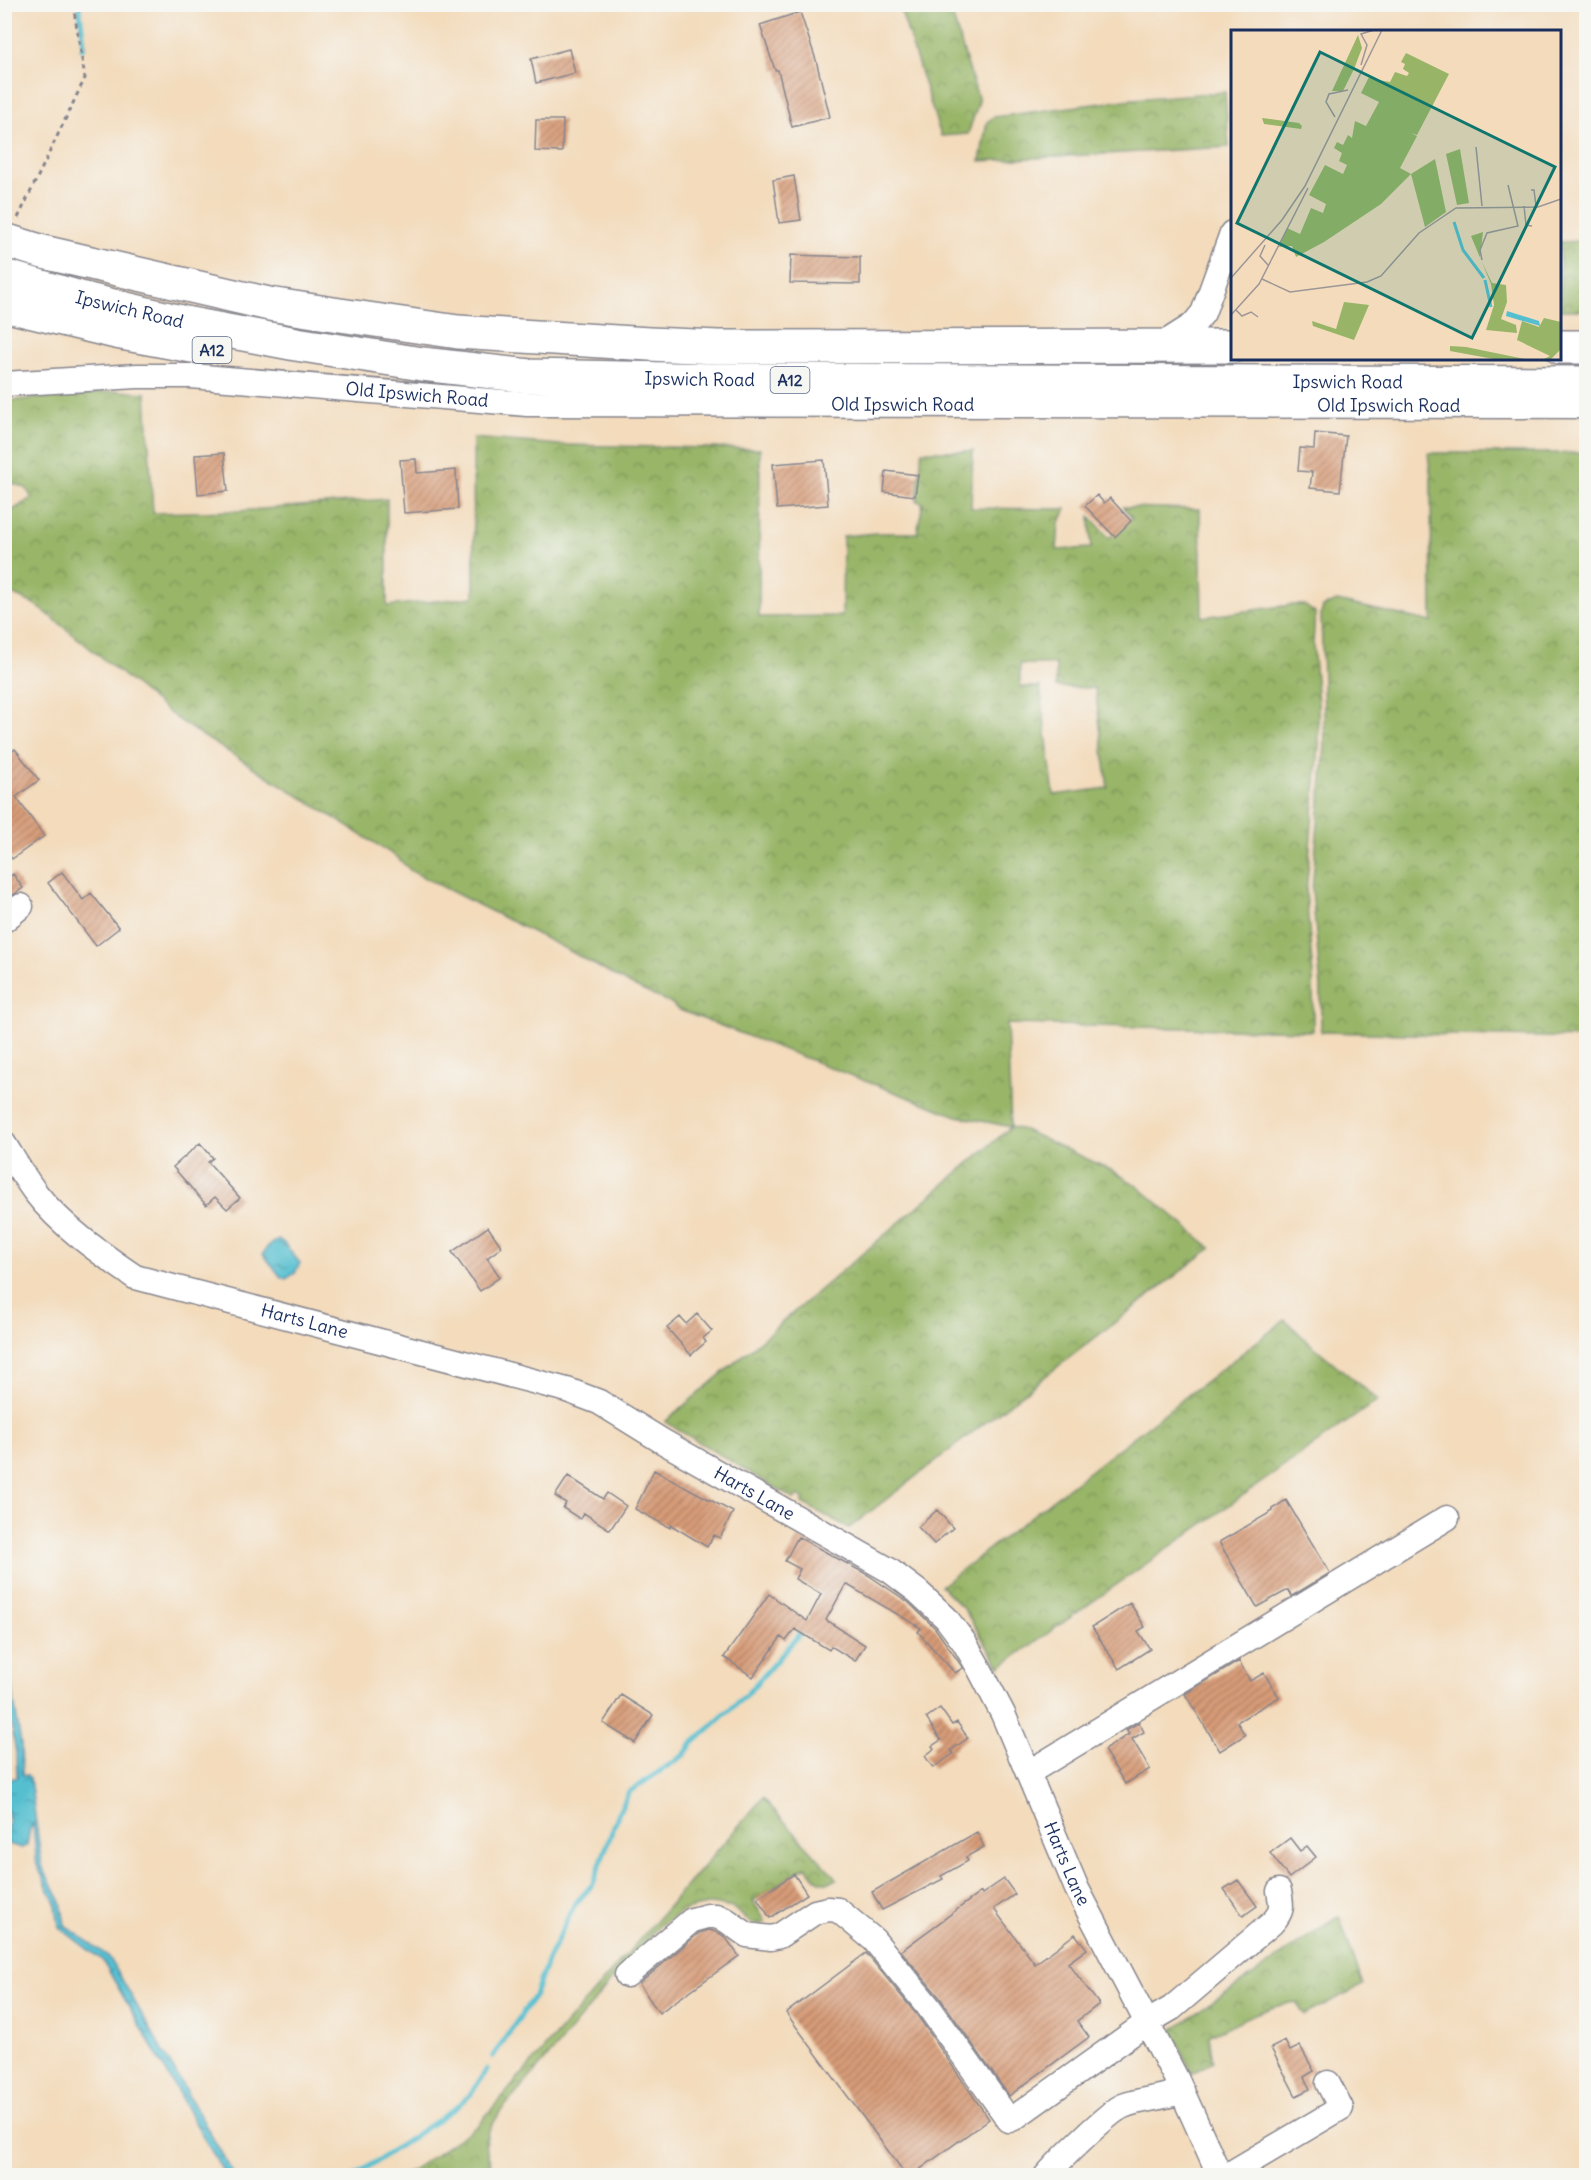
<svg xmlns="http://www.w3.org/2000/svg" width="1591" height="2180" font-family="Delius,sans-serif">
<defs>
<pattern id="forest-crowns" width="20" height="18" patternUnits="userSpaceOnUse" patternTransform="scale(1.5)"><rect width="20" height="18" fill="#98b567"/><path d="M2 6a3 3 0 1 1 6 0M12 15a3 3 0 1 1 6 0" fill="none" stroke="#7b9458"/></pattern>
<pattern id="water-ripples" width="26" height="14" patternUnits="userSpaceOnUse" patternTransform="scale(1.5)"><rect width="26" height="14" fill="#55bfd0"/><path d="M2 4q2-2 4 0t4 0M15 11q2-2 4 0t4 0" fill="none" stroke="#469cac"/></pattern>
<pattern id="building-hatch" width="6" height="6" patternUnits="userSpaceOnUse" patternTransform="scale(1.5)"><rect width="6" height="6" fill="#d79b77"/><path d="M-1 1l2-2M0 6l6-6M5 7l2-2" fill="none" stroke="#ae7f65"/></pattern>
</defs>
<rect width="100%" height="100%" fill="#f6f6f2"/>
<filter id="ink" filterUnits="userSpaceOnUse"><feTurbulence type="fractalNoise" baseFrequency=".0167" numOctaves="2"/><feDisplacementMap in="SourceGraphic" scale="12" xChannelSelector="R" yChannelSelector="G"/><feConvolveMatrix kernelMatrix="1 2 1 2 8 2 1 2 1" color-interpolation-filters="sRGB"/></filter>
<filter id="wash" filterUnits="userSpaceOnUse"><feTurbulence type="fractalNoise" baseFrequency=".008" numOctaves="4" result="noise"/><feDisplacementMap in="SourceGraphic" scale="24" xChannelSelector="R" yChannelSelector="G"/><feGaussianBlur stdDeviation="1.35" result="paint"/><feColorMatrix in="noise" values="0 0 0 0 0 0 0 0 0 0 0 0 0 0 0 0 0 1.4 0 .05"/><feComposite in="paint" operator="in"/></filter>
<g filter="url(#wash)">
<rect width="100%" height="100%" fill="#f3dbbc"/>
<path fill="url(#forest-crowns)" stroke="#5a7262" stroke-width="1.5" fill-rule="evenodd" d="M899 5H949L979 101 968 134 941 136Z
M1225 92 1229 147 980 161 987 122 994 117 1133 99Z
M1586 241V310H1560V242Z
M118 391 146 393 153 513 238 511 387 499V606L474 597 473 438 560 445 760 449 759 617 842 616 843 536 877 533H917L923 503 917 501 922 451H973L971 508 1066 509 1059 524 1057 550 1091 548 1090 516 1109 538 1132 518 1123 507 1200 509 1202 617 1291 605H1304L1315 613 1313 644 1318 704 1319 745 1306 893 1313 977V1031L1007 1024 1011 1127 1024 1130 1111 1170 1135 1184 1211 1248 849 1528 802 1503 804 1499 798 1495 794 1499 665 1422 1011 1127 957 1116 677 1009 672 1004 631 985 568 950 411 871 397 857 195 731 173 716 49 615 34 604 5 591V512L13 510 32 498 26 488 5 481V401ZM1020 664H1056V687L1095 688 1108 788 1054 795 1040 687H1020Z
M1428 453H1586V483L1577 489 1583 509H1586V1038L1321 1032V988L1312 890 1325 746 1321 614 1323 607 1337 601 1432 622 1431 478Z
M1285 1320 1306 1340 1378 1400 1000 1667 964 1609 941 1586Z
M763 1798 837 1879C822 1888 814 1878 806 1866L753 1901 766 1922 758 1925 751 1923 733 1908 712 1904 688 1909 661 1924 633 1954 556 2048 500 2112 488 2132 485 2145 494 2175 403 2176 477 2126Z
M1339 1916 1363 1985 1304 2015 1296 2002C1266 2006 1236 2023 1209 2036L1213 2061 1192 2074 1172 2030Z"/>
<path fill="url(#water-ripples)" stroke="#387797" stroke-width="1.5" d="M278 1240 283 1242 300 1263 295 1273 286 1279 281 1277 263 1254 268 1246Z
M5 1579 8 1664 21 1744 22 1775 27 1776 30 1779 42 1866 61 1902 65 1925 109 1957 234 2175H225L103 1961 59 1927 56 1905 37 1865 33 1824 30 1829 27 1845 22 1848 8 1844C4 1833 11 1823 7 1810H5V1781L17 1777 16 1753 6 1691Z"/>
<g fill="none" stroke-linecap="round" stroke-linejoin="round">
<path stroke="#55bfd0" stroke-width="5" d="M79 4 84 46 82 49
M493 2056 535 1995 548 1959 575 1904 593 1884 619 1812 629 1792 684 1755 692 1744 747 1694 804 1629
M355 2176 458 2106 471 2094 487 2069"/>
</g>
<g id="blocks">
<path fill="url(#building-hatch)" d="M800 12 816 60 830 117 792 127 778 70H775L760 25Z
M569 49 575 73 536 83 531 59Z
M536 120H563L562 152 535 151Z
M794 176 801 220 779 223 773 180Z
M791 255 860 257V284L790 283Z
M1315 433 1346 436 1340 491 1310 488 1312 472 1298 471 1300 448 1314 449Z
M224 453 228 491 198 494 195 455Z
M416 459 417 473 456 470 458 509 404 513 400 460Z
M824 460 828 505 777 509 773 464Z
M886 471 918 475 915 496 884 492Z
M1097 495 1104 503 1110 498 1131 521 1115 537 1085 506Z
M15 749 39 780 16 797 44 836 12 859 4 848V757Z
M62 872 83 900 91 893 119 928 96 946 48 883Z
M13 874 23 888 4 901V881Z
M200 1143 213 1158 208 1162 240 1198 227 1209 215 1197 206 1205 173 1167Z
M488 1227 502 1247 487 1258 500 1277 480 1291 452 1252Z
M697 1314 712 1331 703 1338 706 1342 691 1355 667 1328 680 1317 686 1324Z
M654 1470 733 1512 720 1538 714 1535 707 1547 671 1525 670 1528 635 1509Z
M568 1476 603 1499 607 1493 626 1506 610 1530 584 1513 580 1519 563 1508 566 1503 555 1496Z
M1286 1500 1330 1573 1292 1596 1288 1590 1257 1607 1219 1542 1273 1511 1272 1509Z
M937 1510 953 1528 934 1544 918 1527Z
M798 1537 868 1575 908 1602 935 1628 963 1668 955 1673 918 1632 921 1628 846 1584 826 1620 865 1645 855 1661 831 1646 829 1650 795 1629 786 1641 781 1637 753 1677 724 1657 769 1594 807 1621 821 1594 795 1579 800 1569 785 1561Z
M1130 1603 1145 1627 1138 1631 1150 1649 1119 1669 1092 1627Z
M1239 1661 1250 1681 1264 1673 1279 1697 1237 1722 1245 1735 1220 1751 1185 1694Z
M621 1695 653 1715 635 1743 603 1723Z
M940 1708 952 1725 957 1722 968 1738 951 1750 953 1754 933 1768 925 1756 934 1749 932 1746 941 1740 926 1718Z
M1139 1722 1144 1732 1132 1739 1150 1769 1125 1784 1104 1750 1129 1734 1126 1730Z
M977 1832 984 1847 966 1857 968 1861 941 1876 943 1879 882 1910 872 1892Z
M1290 1838 1300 1851 1307 1846 1316 1857 1289 1878 1270 1853Z
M794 1874 807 1894 770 1918 757 1898Z
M1004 1879 1015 1894 994 1909 1035 1964 1075 1934 1087 1949 1068 1963 1099 2004 1077 2021 1089 2037 1009 2096 940 1998 901 1951 981 1892 982 1894Z
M1238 1880 1257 1906 1243 1916 1224 1889Z
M709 1930 719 1933 726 1938 739 1956 659 2013 639 1984 699 1933Z
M866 1953 917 2015 989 2119 912 2175H906L786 2013Z
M1285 2041 1290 2051 1300 2046 1314 2071 1304 2077 1310 2089 1296 2096 1271 2048Z"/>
</g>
</g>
<g filter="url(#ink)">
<use href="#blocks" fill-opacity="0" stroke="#87858d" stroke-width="1.5"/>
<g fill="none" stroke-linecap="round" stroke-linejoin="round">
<defs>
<g id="minor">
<path d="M1160 346 1193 325 1203 313 1232 233"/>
<path id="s1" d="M4 384 137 376H191L527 404 1586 406"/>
<path d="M4 920 21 906"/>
<path id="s2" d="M4 1144C14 1160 24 1177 35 1192 61 1226 100 1253 135 1277L567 1390 599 1402 662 1441 889 1570 917 1591 946 1618 964 1642 979 1668 1003 1714 1077 1889 1176 2078 1220 2176"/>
<path d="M1028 1773 1447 1518"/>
<path d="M627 1975 692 1920 707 1916H716L726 1920 747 1935 771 1938 779 1936 815 1912 828 1909 838 1910 874 1940 928 2006 1009 2120 1014 2118 1148 2022 1172 2008 1272 1923C1283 1911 1282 1906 1279 1891"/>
<path d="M1046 2176C1058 2162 1108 2112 1123 2106 1142 2098 1163 2099 1182 2091"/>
<path d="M1226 2176 1341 2108 1328 2083"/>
</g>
<g id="highway">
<path d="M4 240 43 252 269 304 340 315 458 332 649 344 718 347 1232 346"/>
<path id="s3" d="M4 276 84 299 190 324 296 344 422 364 530 376 715 380 1586 383"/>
<path d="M4 305 116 332 192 346"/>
<path d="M1560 347H1586"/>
</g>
</defs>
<use href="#minor" stroke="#87858d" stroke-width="27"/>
<use href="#highway" stroke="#87858d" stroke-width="36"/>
<path stroke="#87858d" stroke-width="3" stroke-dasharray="4.5 4.5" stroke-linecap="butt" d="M18 218 85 78 73 4"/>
<use href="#minor" stroke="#fff" stroke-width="24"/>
<use href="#highway" stroke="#fff" stroke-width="33"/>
</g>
</g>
<g text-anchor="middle" stroke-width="5" stroke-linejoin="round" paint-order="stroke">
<g fill="#f6f6f2" stroke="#5d6b8a" stroke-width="1.5">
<rect x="192.5" y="337" width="39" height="26" rx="4.5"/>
<rect x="770.5" y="367" width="39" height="26" rx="4.5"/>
</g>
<g font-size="16" font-weight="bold" fill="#1b2f5e">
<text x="212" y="356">A12</text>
<text x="790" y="386">A12</text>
</g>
<g font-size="18" fill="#1b2f5e" stroke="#f6f6f2">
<text dy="6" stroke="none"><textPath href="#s3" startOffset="130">Ipswich Road</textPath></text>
<text dy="6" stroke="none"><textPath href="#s3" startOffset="706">Ipswich Road</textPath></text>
<text dy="6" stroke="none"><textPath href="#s3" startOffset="1354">Ipswich Road</textPath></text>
<text dy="6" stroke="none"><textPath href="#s1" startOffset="414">Old Ipswich Road</textPath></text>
<text dy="6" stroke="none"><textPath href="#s1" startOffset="900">Old Ipswich Road</textPath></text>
<text dy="6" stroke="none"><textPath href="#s1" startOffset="1386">Old Ipswich Road</textPath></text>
<text dy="6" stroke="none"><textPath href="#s2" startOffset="364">Harts Lane</textPath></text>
<text dy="6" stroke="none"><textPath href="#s2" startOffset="850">Harts Lane</textPath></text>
<text dy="6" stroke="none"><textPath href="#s2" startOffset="1354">Harts Lane</textPath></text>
</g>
</g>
<g transform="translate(1231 30)">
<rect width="330" height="330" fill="#f3dbbc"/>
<path d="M127 5 131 18 123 39 112 61H101ZM175 23 218 44 186 105 180 103 186 106 169 138 180 144 204 129 215 182 194 197 180 144 150 174 93 212 65 227 61 216 48 217 56 198 69 204 80 178 92 183 95 174 78 165 94 135 112 144 116 135 108 131 111 123 103 118 106 112 112 115 117 105 121 108 124 91 135 96 148 72 130 63 139 45 142 49 159 52 164 42 176 46 178 43 172 39 174 34 170 32ZM31 88 68 93 71 96 70 99 33 94ZM229 119 238 173 226 175 215 124ZM252 202 249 228 261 253 275 255 276 272 270 289 285 295 286 303 255 300 263 275 260 254 240 206ZM113 272 138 275 123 310 82 296 81 291 105 299ZM313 288 330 292V319L319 330H311L319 326 286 310 291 291 308 297ZM219 316 235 317 299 330H268L219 321Z" fill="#98b567"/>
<path d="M276 281 308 291 309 296 275 286Z" fill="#55bfd0"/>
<path fill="none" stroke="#55bfd0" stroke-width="3" d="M223 192 232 220 253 248M254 250 260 277"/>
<path fill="none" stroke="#9d9696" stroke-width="1.5" d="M130 35 136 15 130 4 143 0M104 87 95 72 98 64 117 60M245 117 251 176M300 160H303L305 176M293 176 295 195 301 196M34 215 29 226 37 235M251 230 249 220 256 203 287 196 277 155M0 248 51 190 74 156 151 0M31 249 59 262 136 252 150 246 188 203 225 178 307 177 330 169M5 280 11 286 20 282 27 287M0 285 28 254 77 158"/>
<path fill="#0f766e" fill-opacity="0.15" stroke="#0f766e" stroke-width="3" d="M89 22 324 137 241 308 6 193Z"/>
<rect width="330" height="330" fill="none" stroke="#1b2f5e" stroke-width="3"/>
</g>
<rect width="1591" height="2180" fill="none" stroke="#f6f6f2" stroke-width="24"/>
</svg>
